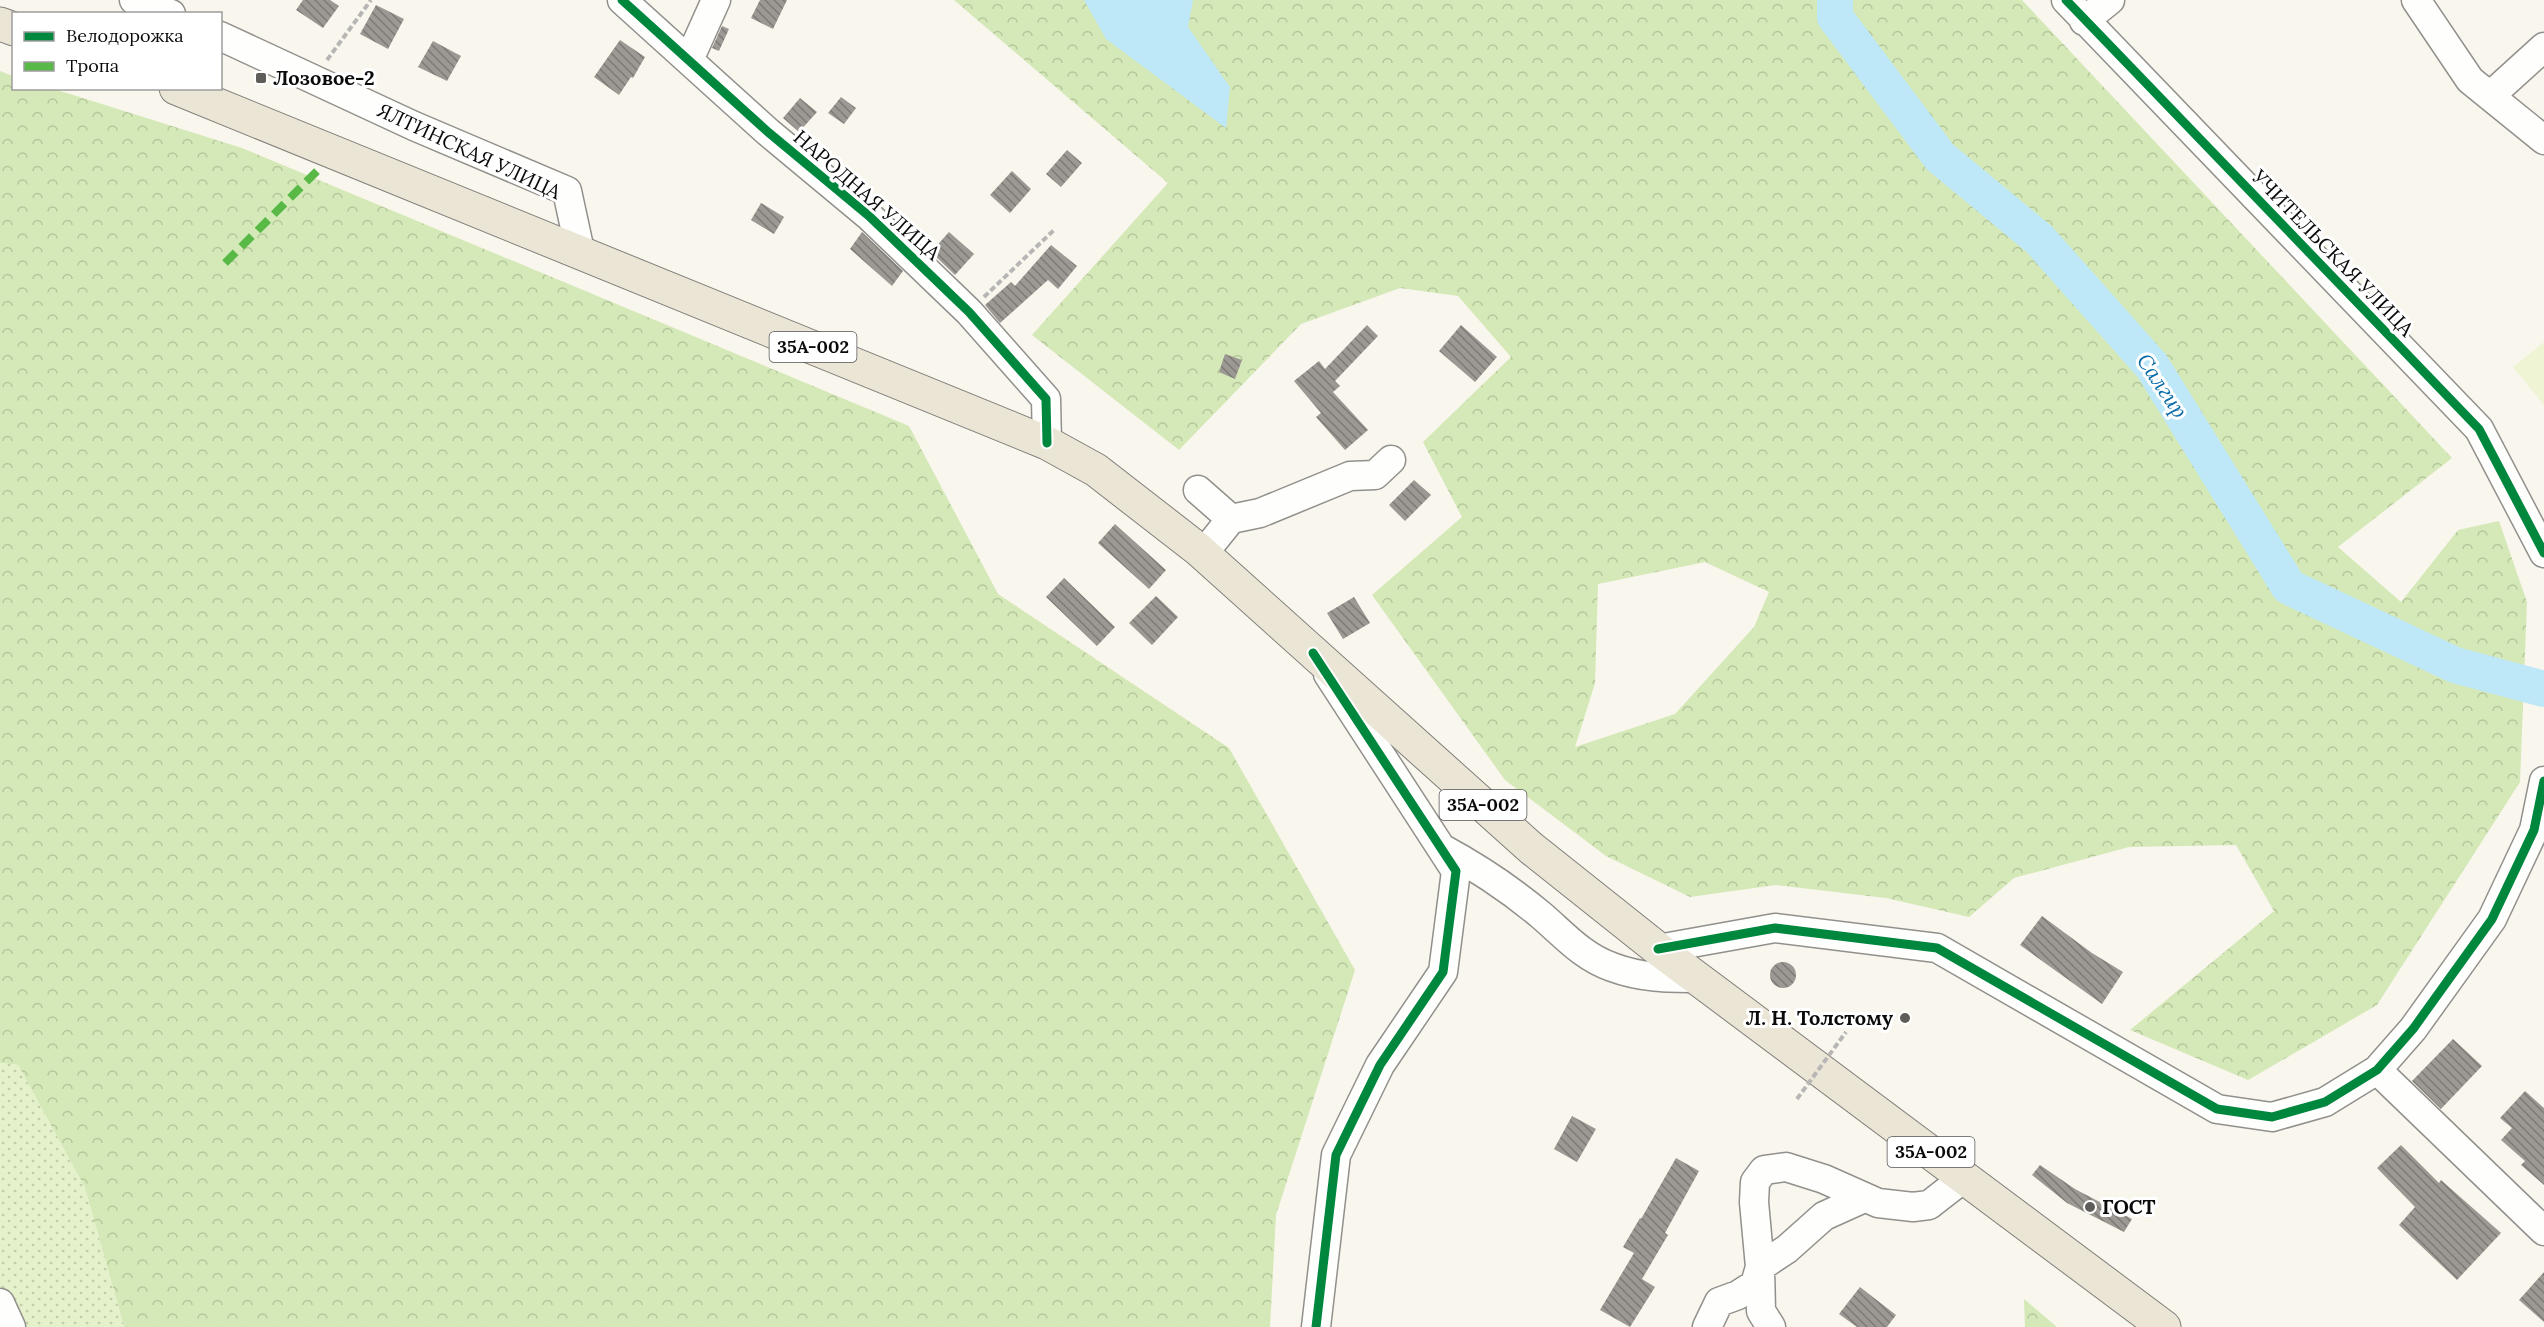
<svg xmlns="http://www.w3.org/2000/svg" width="2544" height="1327" font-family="Lora,serif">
<defs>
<pattern id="forest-crowns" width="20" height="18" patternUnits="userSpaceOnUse" patternTransform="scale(1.5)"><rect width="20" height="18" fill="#d4e9b7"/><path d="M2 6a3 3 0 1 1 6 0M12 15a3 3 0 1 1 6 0" fill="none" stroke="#b5c69c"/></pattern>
<pattern id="garden-dots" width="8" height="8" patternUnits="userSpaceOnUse" patternTransform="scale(1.5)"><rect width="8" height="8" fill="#e4f1ca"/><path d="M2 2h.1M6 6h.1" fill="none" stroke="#c2cdac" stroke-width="1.8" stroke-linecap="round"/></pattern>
<pattern id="building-back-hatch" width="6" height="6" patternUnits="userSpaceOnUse" patternTransform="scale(1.5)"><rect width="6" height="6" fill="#9c9893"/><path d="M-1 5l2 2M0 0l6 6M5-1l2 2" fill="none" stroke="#7d7a76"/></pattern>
</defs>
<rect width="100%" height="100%" fill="#f9f6ed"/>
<path fill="url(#forest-crowns)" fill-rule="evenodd" d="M954 0H2022L2452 458 2338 547 2401 602 2458 530 2499 521 2527 602 2520 782 2377 1005 2248 1080 2130 1030 2274 911 2236 845 2129 847 2014 878 1969 917 1886 898 1776 885 1690 897 1606 856 1505 780 1372 595 1462 517 1423 442 1511 357 1458 296 1400 288 1301 324 1179 450 1032 335 1168 183ZM1705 562 1769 592 1754 627 1675 714 1575 747 1595 683 1598 584Z
M0 71 13 76 14 88 54 89 242 148 909 426 998 594 1229 748 1355 970 1276 1215 1270 1327H124L85 1188 18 1065 0 1063Z
M2024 1299 2057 1327H2025Z"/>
<path fill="url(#garden-dots)" d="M0 1063 18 1065 85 1188 124 1327H0Z"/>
<path fill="#eef4d4" d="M2544 342V405L2513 367Z"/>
<path fill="#bee8f8" d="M1084 0H1193L1188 27 1230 87 1226 128 1106 39Z"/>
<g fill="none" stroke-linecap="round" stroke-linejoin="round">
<path stroke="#bee8f8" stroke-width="36" d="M1835 0V17L1940 157 2039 239 2152 366 2289 587 2455 665 2544 689"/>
</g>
<path fill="url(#building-back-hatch)" d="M303 0H330L339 6 323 28 296 10Z
M760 0H787L773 29 751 18Z
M376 5 404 19 388 49 360 34Z
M722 26 729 29 719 51 712 48Z
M620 40 645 57 633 78 631 77 619 95 594 77Z
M433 41 461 56 447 81 418 67Z
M841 97 856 108 844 124 828 113Z
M800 98 817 112 799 132 783 118Z
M1067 150 1082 163 1061 187 1046 174Z
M1012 171 1031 189 1010 213 990 195Z
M761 203 784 217 774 234 751 220Z
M862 232 903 271 892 286 850 249Z
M949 232 974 254 955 275 931 252Z
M1051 245 1077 266 1058 289 1048 280 1000 323 985 305 1011 282 1015 286Z
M1367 325 1378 336 1335 381 1340 386 1333 392 1368 430 1345 450 1316 417 1321 413 1294 381 1319 361 1325 369Z
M1461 325 1497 357 1475 382 1439 351Z
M1225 354 1242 360 1235 379 1219 372Z
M1414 480 1431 495 1405 521 1389 505Z
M1115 524 1166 570 1149 589 1098 543Z
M1064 578 1115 627 1097 646 1046 597Z
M1156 596 1178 617 1152 645 1129 623Z
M1354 597 1370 623 1343 639 1327 613Z
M2042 916 2092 953 2123 972 2102 1004 2020 945Z
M1770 975a13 13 0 1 1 26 0a13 13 0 1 1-26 0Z
M2453 1039 2482 1066 2441 1109 2412 1081Z
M2525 1091 2544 1108V1185L2521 1165 2525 1161 2501 1140 2512 1128 2500 1118Z
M1572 1116 1596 1129 1577 1162 1554 1149Z
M2401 1145 2439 1183 2441 1180 2501 1233 2457 1280 2399 1225 2415 1207 2377 1168Z
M1676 1158 1699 1171 1665 1233 1668 1235 1642 1279 1655 1287 1630 1327 1600 1310 1634 1253 1623 1247 1640 1218 1641 1219Z
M2040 1165 2075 1189 2132 1219 2124 1232 2067 1203 2032 1175Z
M2544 1272V1322L2519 1300Z
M1860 1287 1896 1315 1887 1327H1857L1839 1314Z"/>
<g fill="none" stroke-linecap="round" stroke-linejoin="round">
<defs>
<path id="minor" d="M134 0 171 14
M622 0 768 132 869 216 969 312 1046 399 1047 443
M2066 0 2479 429 2544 553
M2416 0 2470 80 2544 140
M2084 21 2110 0
M220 36 414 126 567 191 580 251
M689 60 716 0
M2490 96 2544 47
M1198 490 1231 519
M1203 554 1231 519 1260 513 1350 476 1375 475 1391 460
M1443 849C1480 869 1510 889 1542 916 1564 935 1583 957 1612 967 1641 978 1668 978 1698 978
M1658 949 1775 928 1937 948 2217 1109 2272 1117 2325 1102 2377 1070 2413 1029 2492 919 2534 830 2544 781
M2377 1070 2544 1231
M0 1303 11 1327
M1316 1327 1336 1155 1380 1065 1443 972 1456 871 1328 674
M1707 1327 1719 1302 1738 1295 1755 1284 1760 1267 1754 1202 1755 1182 1764 1170 1786 1167 1824 1179 1878 1203 1913 1207 1929 1205 1965 1177
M1771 1327 1761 1311 1760 1267 1787 1249 1824 1216 1864 1198"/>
<path id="major" d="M0 24 14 29
M176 88 1047 443 1096 470 1199 550 1531 848 1658 949 2164 1327"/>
</defs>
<use href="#minor" stroke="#92908c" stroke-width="31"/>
<use href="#major" stroke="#7f7e7a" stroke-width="35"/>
<path stroke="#b7b6b5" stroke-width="4" stroke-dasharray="6 3" stroke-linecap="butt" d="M327 60 371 0
M984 297 1055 229"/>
<use href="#minor" stroke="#fefefc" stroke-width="28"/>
<use href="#major" stroke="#ebe5d6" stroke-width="33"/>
<path stroke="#b7b6b5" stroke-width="4" stroke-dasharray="6 3" stroke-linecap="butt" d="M1797 1099 1846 1032"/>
<path stroke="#58b947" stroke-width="8" stroke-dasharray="15 8" stroke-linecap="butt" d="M225 263 318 170"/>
<defs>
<path id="cycleway" d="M622 0 768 132 869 216 969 312 1046 399 1047 443
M2066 0 2479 429 2544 553
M1313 653 1456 871 1443 972 1380 1065 1336 1155 1316 1327
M1658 949 1775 928 1937 948 2217 1109 2272 1117 2325 1102 2377 1070 2413 1029 2492 919 2534 830 2544 781"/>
</defs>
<use href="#cycleway" stroke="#fff" stroke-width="13"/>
<use href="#cycleway" stroke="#00873e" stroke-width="9"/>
</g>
<g fill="#5e5d59" stroke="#fff" stroke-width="2">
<rect x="255" y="72" width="12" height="12" rx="3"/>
<circle cx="1905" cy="1018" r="6"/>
<circle cx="2090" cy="1207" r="6"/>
</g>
<g text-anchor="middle" stroke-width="6" stroke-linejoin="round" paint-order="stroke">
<g fill="#fff" stroke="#545454" stroke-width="1.5">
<rect x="769.5" y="332" width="87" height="30" rx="4.5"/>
<rect x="1439.5" y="790" width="87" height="30" rx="4.5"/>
<rect x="1887.5" y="1137" width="87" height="30" rx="4.5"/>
</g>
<g font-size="18" font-weight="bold" fill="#0a0a0a">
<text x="813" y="353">35А-002</text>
<text x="1483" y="811">35А-002</text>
<text x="1931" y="1158">35А-002</text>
</g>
<g font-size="20" font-weight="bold" fill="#0a0a0a" stroke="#fff" text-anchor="start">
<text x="273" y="85">Лозовое-2</text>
<text x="1893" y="1025" text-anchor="end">Л. Н. Толстому</text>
<text x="2102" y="1214">ГОСТ</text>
</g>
<g font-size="20" fill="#0a0a0a" stroke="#fff">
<text transform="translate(469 151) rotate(25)" y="7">ЯЛТИНСКАЯ УЛИЦА</text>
<text transform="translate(867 195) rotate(41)" y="7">НАРОДНАЯ УЛИЦА</text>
<text transform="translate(2333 253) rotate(46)" y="7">УЧИТЕЛЬСКАЯ УЛИЦА</text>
</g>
<g font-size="21" font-style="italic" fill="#096ca6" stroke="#fff">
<text transform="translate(2162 386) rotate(56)" y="7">Салгир</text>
</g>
</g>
<rect x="12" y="12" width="210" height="78" fill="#ffffff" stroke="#9d9d9d" stroke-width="1.5"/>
<rect x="24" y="32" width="30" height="9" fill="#00873e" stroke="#9d9d9d" stroke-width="1.5"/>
<text x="66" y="42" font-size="18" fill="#0a0a0a">Велодорожка</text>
<rect x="24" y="62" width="30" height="9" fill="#58b947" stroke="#9d9d9d" stroke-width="1.5"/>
<text x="66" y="72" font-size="18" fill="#0a0a0a">Тропа</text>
</svg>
